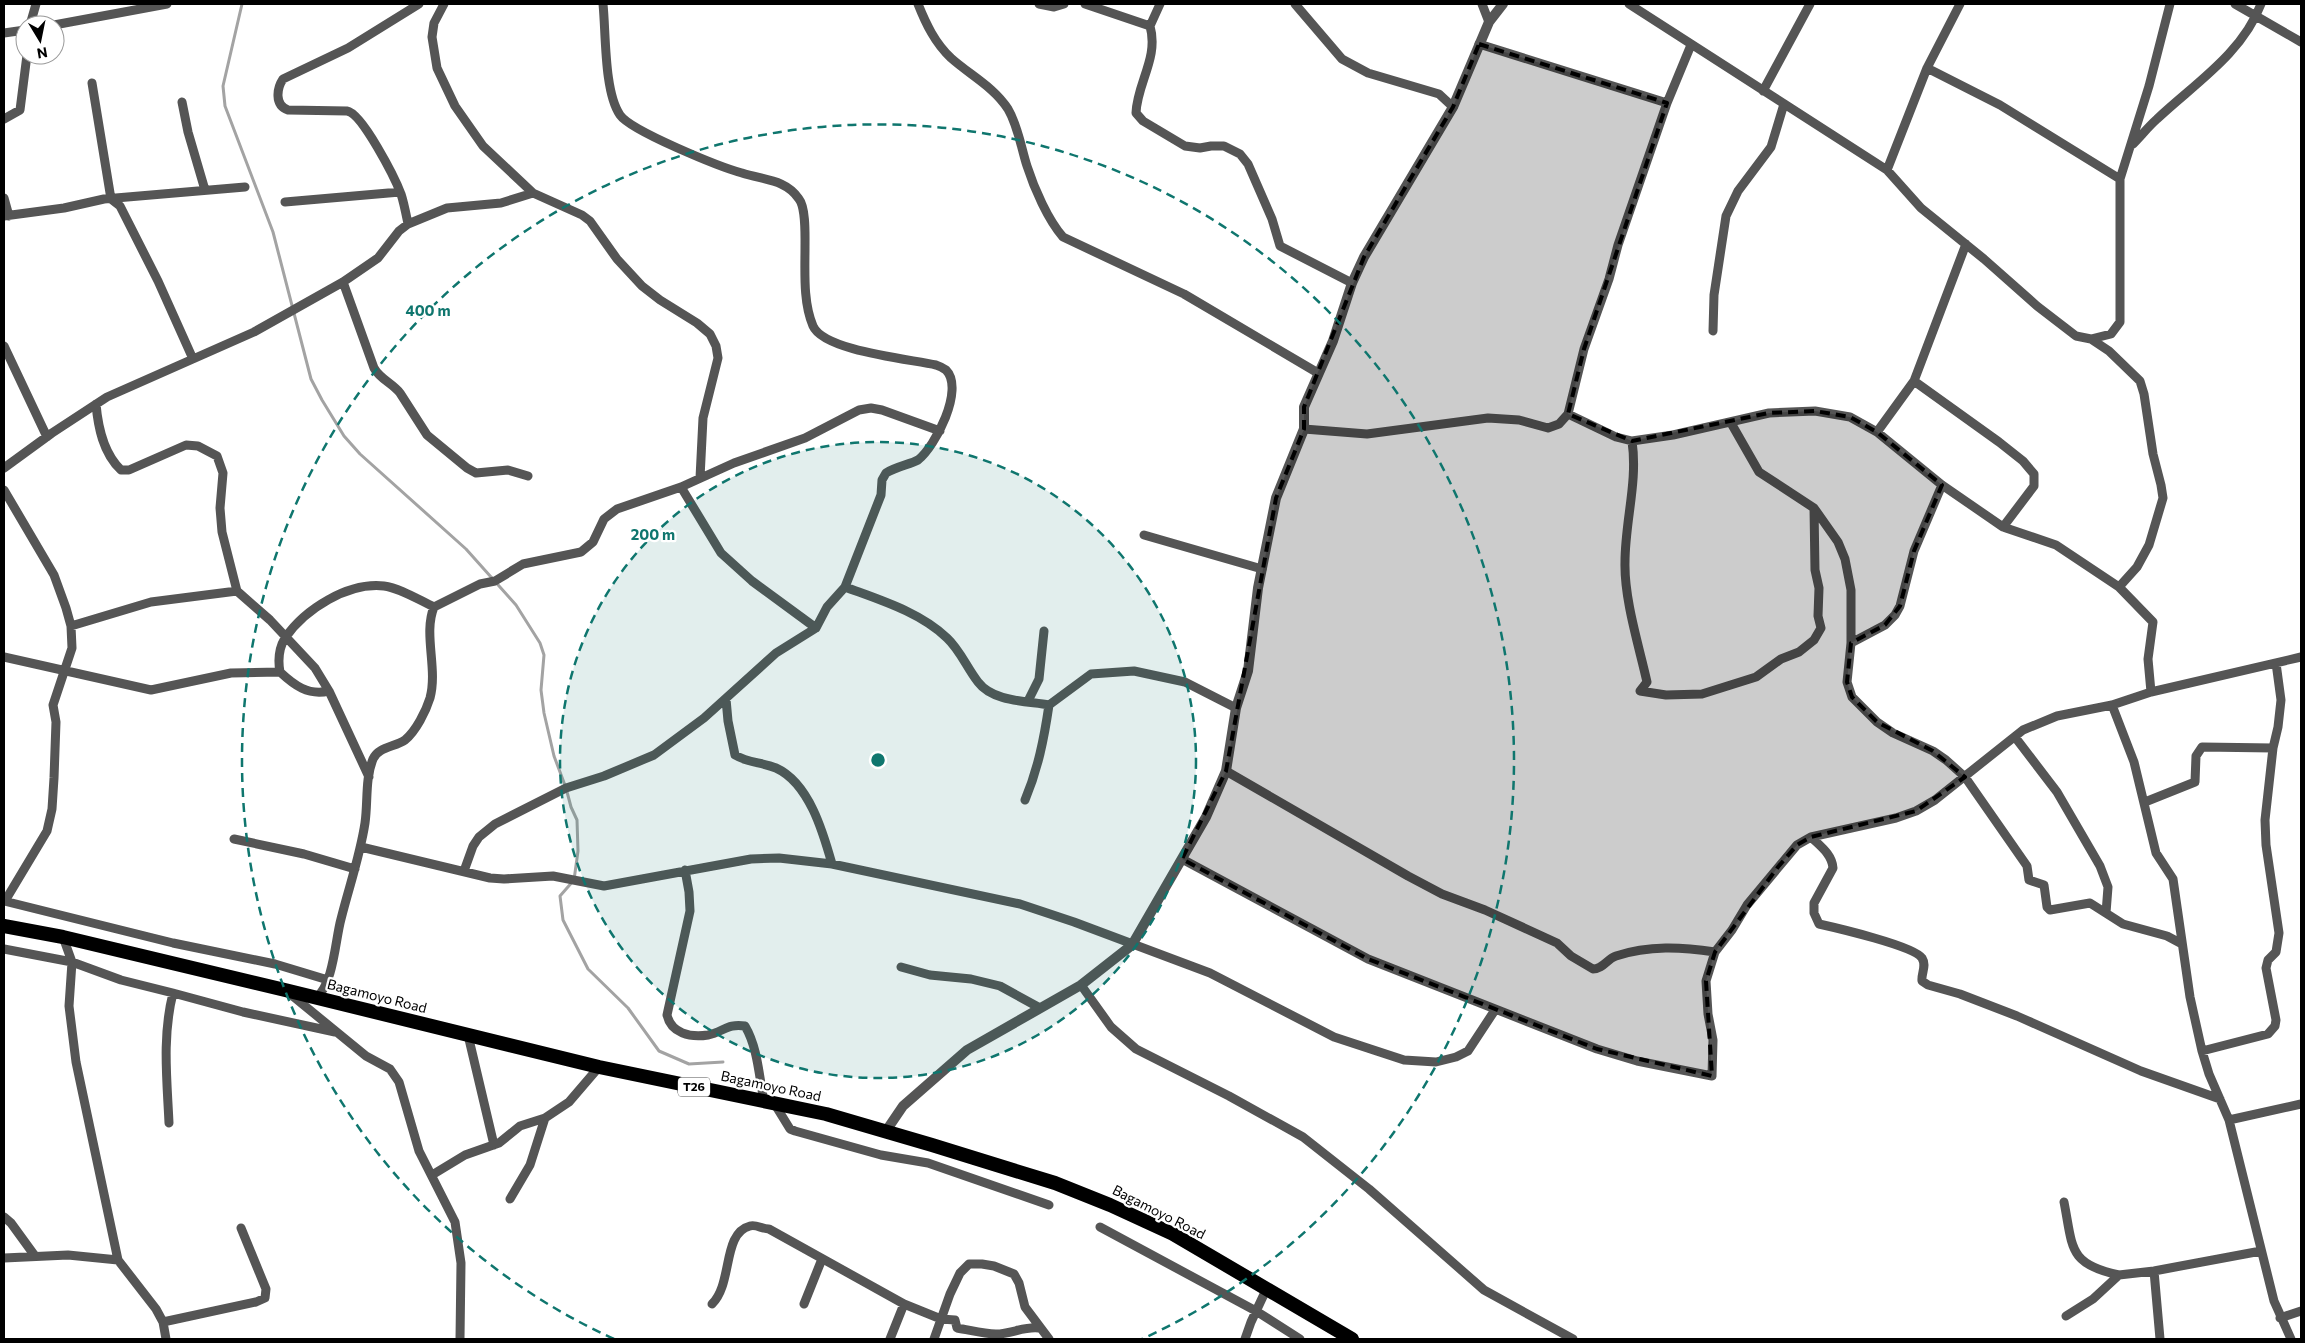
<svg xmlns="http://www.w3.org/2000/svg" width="2305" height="1343" font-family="Commissioner,sans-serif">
<rect width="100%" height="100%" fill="#fff"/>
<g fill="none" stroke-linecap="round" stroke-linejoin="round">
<path stroke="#a3a3a3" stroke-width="3" d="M242 4 223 86 225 106 273 232 311 379 322 400 344 436 360 454 466 549 516 605 540 643 544 655 541 690 544 713 554 756 566 788 571 807 577 820 578 851 574 880 560 896 563 920 588 969 628 1008 659 1051 689 1064 723 1062"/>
<path stroke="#555" stroke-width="9" d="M444 4 434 23 432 37 437 68 455 106 483 146 533 193 582 215 590 221 617 259 642 286 660 300 697 323 710 334 716 346 718 358 703 418 700 478
M918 4C926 24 935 43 951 58 970 75 994 87 1008 109 1018 126 1021 147 1027 166 1034 188 1048 220 1063 237L1184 294 1318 373
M1039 4 1054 7 1064 4
M1085 4 1150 26C1159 58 1137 83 1136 113L1143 121 1185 146 1200 148 1211 146H1224L1240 154 1248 164 1272 219 1280 246 1352 283
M1295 4 1342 59 1368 73 1439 94 1453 107
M1482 4 1489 22
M1629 4 1887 170 1921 208 1984 259 2037 306 2076 336 2091 339 2111 334 2120 322V179L2149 86 2170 4
M2235 4 2301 42
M30 25 36 4
M54 25 167 4
M1150 26 1160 4
M4 33 25 30
M1479 44 1667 103
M1927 68 1960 4
M92 83 111 199 120 206 158 281 193 359
M1763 91 1810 4
M182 102 188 132 205 190
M4 119 20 110 27 55
M2133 144C2141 136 2148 127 2157 119 2194 84 2242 54 2261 4
M1887 170 1927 68 2000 105 2120 179
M4 198 9 216
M285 202 400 192
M4 216 64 208 104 199 245 187
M408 224C406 214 404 203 401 194 395 178 362 113 347 111L288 110C274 105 277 88 283 79L348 48 419 4
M343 282 374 368C380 379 392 383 400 393L427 435 467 468 476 473 508 470 528 476
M1713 331 1714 295 1726 216 1738 191 1771 147 1784 104
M2091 339 2109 351 2140 381 2144 394 2153 454 2161 485 2163 498 2149 545 2137 567 2119 587
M4 346 47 437
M1914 381 1999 442 2023 461 2034 474V486L2003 527
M96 404C98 427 103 453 121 470H129L186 445 198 446 217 456 223 473 220 508 222 532 237 591 270 620 315 668 329 691 369 777
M1568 414 1616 437 1632 441 1673 435 1769 413 1815 411 1850 417 1877 432 1942 485 2003 527 2056 545 2119 587 2153 622 2148 659 2151 692
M1731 423 1759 472 1814 508 1838 542 1845 559 1851 590V643L1847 682 1852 697 1877 722 1893 733 1933 751 1946 760 1965 777 2027 866 2029 880 2044 885 2047 907 2050 910 2090 903 2123 924 2167 936 2182 944
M1304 429 1367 434 1488 418 1519 420 1548 428 1559 424 1568 414 1584 349 1609 279 1618 245 1667 103 1691 45
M1877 432 1914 381 1966 244
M1632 441C1638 482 1625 521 1625 562 1624 599 1639 646 1647 682L1640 691 1666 695 1702 694 1756 677 1781 659 1799 652 1814 640 1821 628 1818 616 1819 588 1815 570 1814 508
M4 468 52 433 107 397 254 332 343 282 378 258 399 231 408 224 447 208 501 203 533 193
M681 487 721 553 752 581 816 628
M4 490 54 575 66 608 71 626 72 648 53 705 56 722 54 778 52 809 47 831 5 901
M1144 535 1262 569
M845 587C880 600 920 612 947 638 960 650 967 668 978 682 993 702 1027 701 1049 705
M71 626 151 602 237 591
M1851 643 1885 625 1895 615 1900 606 1914 551 1942 485
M4 657 151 690 231 673 280 672
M329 691C308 696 294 685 280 672 278 661 279 648 285 638 305 609 348 582 384 586 400 588 419 600 434 607
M726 699 728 721 735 755C748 763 762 762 776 768 809 783 823 832 832 864
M1028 701 1039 679 1044 631
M2112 705 2134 762 2156 853 2173 879 2190 997 2202 1051 2209 1074 2229 1120 2274 1301 2291 1339
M2015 737 2057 792 2100 866 2108 887 2106 913
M1226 771 1408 876 1442 894 1485 910 1557 943 1571 956 1593 969C1603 969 1607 959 1616 956 1649 945 1682 947 1715 952
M1025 800C1038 769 1044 739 1049 705L1091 674 1134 671 1185 682 1236 708
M2145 802 2195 782 2196 756 2202 747 2273 748
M1811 837C1820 846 1832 854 1833 868L1814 903V913L1819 924C1837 928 1914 946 1922 958 1927 966 1921 973 1922 981L1928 985 1960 994 2017 1016 2141 1071 2220 1099
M234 839 304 854 355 869
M361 847 490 878 504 879 553 876 604 886 751 859 779 858 832 864 1020 904 1074 922 1210 973 1334 1037 1404 1060 1436 1062 1456 1057 1468 1051 1495 1010
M1182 859 1368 959 1597 1049 1637 1061 1712 1076 1713 1040 1708 1014 1706 981 1715 952 1732 930 1747 905 1797 845 1811 837 1896 818 1916 811 1935 800 2023 730 2057 716 2112 705 2151 692 2301 657
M685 870 689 892 690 911 667 1015C671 1033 690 1038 708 1035 723 1032 728 1023 745 1026 758 1048 759 1077 764 1101
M464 871 473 846 479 837 495 824 566 788 604 776 654 755 704 718 776 653 816 628 827 607 845 587 881 495 882 480 886 473C895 467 911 464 918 460 935 447 965 389 946 370 943 368 939 366 936 365 909 359 824 351 813 326 803 303 805 272 805 247 805 235 806 208 799 199 786 179 763 180 742 173 720 167 631 131 620 115 604 92 606 33 603 4
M4 901 173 943 275 964 328 980
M63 937 72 962 69 1006 76 1062 118 1260 156 1309 163 1322 166 1339
M4 949 72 962 121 980 173 993 243 1012 335 1032
M901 967 930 975 971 979 1000 986 1040 1008
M1081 985 1111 1027 1136 1049 1229 1096 1303 1137 1369 1189 1484 1290 1573 1339
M289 993 366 1056 390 1069 399 1082 419 1151 455 1222 461 1263 460 1339
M316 998C334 983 335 941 341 919 349 887 360 856 365 823 368 802 365 779 373 759 378 747 395 747 405 740 416 731 426 711 430 698 438 668 423 634 434 607L480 584 495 581 523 564 581 552 593 542 604 519 617 509 681 487 734 463 805 438 859 410 871 408 882 410 940 431
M468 1035 494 1145
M2202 1051 2268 1034 2275 1026 2276 1020 2266 968 2268 960 2276 952 2279 933 2266 845 2265 820 2273 748 2278 727 2281 700 2276 663
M774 1103 790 1129 795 1131 881 1155 928 1163 1049 1205
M2229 1120 2301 1104
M169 1123C167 1079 162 1037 173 993
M432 1175 465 1155 499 1143 520 1126 545 1118 569 1102 599 1067
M510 1199 530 1165 545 1118
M2064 1202C2073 1248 2068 1264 2119 1275
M4 1217 11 1223 35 1256
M1100 1227 1256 1311 1300 1339
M4 1258 68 1255 118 1260
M2154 1271 2160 1339
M712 1304C733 1284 722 1233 750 1226 756 1224 762 1229 769 1229L904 1304 941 1319 955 1320 957 1328C970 1330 983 1334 996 1334 1011 1334 1025 1326 1039 1328
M804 1304 822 1259
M2066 1316 2093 1299 2119 1275 2154 1271 2261 1251
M2280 1318 2301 1311
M163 1322 256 1302 265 1298 266 1289 241 1228
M890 1339 904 1304
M934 1339 950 1294 960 1273 969 1264H982L994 1266 1014 1274 1019 1283 1025 1307 1049 1339
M1245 1339 1251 1322 1266 1290"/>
<path stroke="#555" stroke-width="10" d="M886 1131 903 1106 967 1050 1081 985 1132 945 1206 817 1226 771 1236 708 1248 671 1258 588 1276 498 1304 429V407L1333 341 1352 283 1364 257 1453 107 1489 22 1503 4"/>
<path stroke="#000" stroke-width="14" d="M4 926 63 937 285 990 599 1067 826 1114 932 1145 1055 1183 1110 1205 1173 1234 1352 1339"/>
</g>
<path fill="#000" fill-opacity="0.2" stroke="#000" stroke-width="4" stroke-dasharray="10 6" stroke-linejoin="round" d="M1479 44 1667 103 1584 349 1568 414 1632 441 1769 413 1815 411 1850 417 1877 432 1942 485 1914 551 1900 606 1885 625 1851 643 1847 682 1852 697 1877 722 1933 751 1965 777 1916 811 1811 837 1797 845 1778 867 1715 952 1706 981 1712 1076 1597 1049 1368 959 1182 859 1226 771 1276 498 1304 429V407L1364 257 1453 107Z"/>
<circle cx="878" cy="760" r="318" fill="#0f766e" fill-opacity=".12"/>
<g fill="none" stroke="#0f766e" stroke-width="2.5" stroke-dasharray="9 6">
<circle cx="878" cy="760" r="318"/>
<path d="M614 1339A636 636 0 1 1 1142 1339"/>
</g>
<g text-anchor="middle" stroke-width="4.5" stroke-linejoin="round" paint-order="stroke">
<rect fill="#fff" stroke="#4c4c4c" stroke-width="1" x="678" y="1077.5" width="32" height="19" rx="4"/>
<g font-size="12" font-weight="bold" fill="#000">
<text x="694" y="1091">T26</text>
</g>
<g font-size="14" fill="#000" stroke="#fff">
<text transform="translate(377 996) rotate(14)" y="5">Bagamoyo Road</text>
<text transform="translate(771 1086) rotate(12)" y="5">Bagamoyo Road</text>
<text transform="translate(1159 1212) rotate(27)" y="5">Bagamoyo Road</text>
</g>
</g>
<circle cx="878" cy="760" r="8" fill="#0f766e" stroke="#fff" stroke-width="2.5"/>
<g font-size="15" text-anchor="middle" font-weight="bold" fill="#0f766e" stroke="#fff" stroke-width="4.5" stroke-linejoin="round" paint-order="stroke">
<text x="428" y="316">400 m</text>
<text x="653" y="540">200 m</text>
</g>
<rect width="2305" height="1343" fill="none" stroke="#000000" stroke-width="10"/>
<g transform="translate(40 40) rotate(170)"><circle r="24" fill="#ffffff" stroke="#999999"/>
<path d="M0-4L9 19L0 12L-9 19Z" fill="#000000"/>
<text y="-8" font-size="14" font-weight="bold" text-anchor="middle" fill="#000000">N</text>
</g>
</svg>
